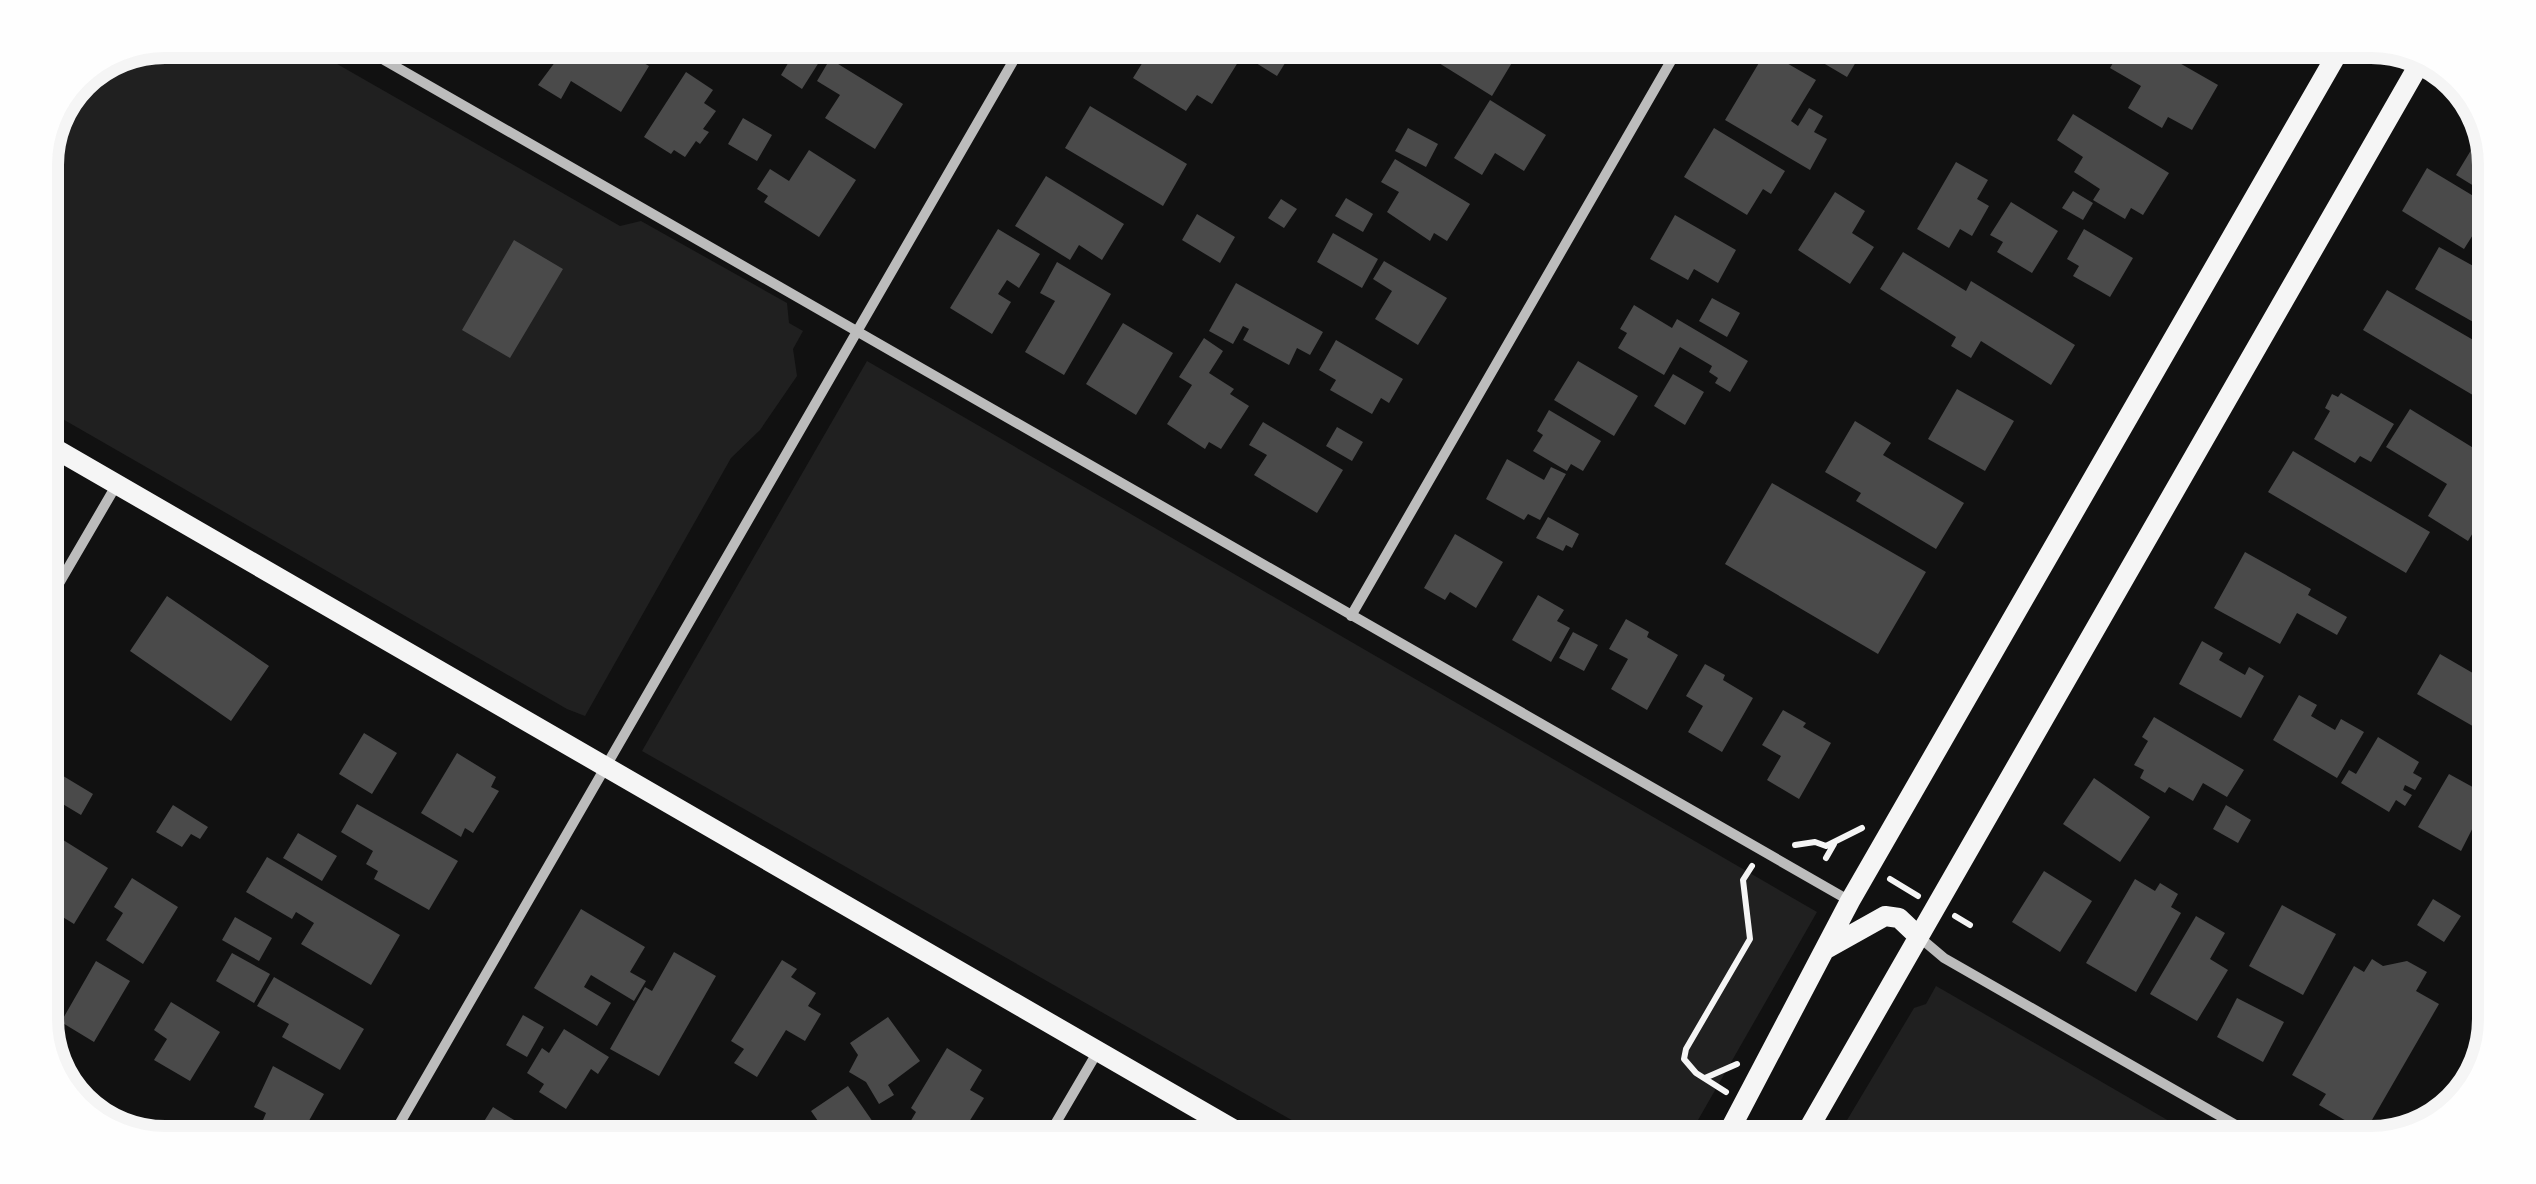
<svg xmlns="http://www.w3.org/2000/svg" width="2536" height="1184" font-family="'Asap Condensed',sans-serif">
<rect width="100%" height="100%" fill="#111"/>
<path fill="#202020" d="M164 40 297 41 620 226 641 221 787 303 789 323 803 331 793 349 797 376 760 430 731 458 585 716 567 709 40 406V157L77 76Z
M867 361 1817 912 1686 1141 1325 1139 642 751Z
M1936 986 1950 994 2207 1143 1834 1142 1914 1008 1926 1004Z"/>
<path fill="#4a4a4a" d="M570 42H608L649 66 621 112 571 81 561 99 538 85Z
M790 43 821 59 802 89 781 75 790 60 782 56Z
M884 43H943L931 63 910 51 907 57Z
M1154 44 1217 45 1240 59 1212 104 1197 95 1186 111 1133 78Z
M1241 45H1281L1278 54 1287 60 1277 76 1237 51Z
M1432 45 1499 46 1516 56 1492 96 1426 55Z
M1796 47H1865L1847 77Z
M2122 48 2155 49 2218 85 2192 130 2168 117 2162 128 2128 108 2141 86 2110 68Z
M1766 51 1816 80 1791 121 1798 126 1809 108 1823 116 1814 132 1827 139 1810 170 1725 120Z
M830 59 903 104 875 149 825 118 840 95 817 81Z
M686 72 713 90 704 103 716 111 703 129 709 132 700 144 696 141 685 157 674 150 671 154 644 137Z
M1490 100 1546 135 1524 171 1495 153 1482 175 1454 158Z
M1090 106 1187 164 1163 206 1065 148Z
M2073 114 2169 173 2143 215 2131 208 2125 219 2093 200 2100 189 2074 172 2083 157 2057 140Z
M743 118 772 135 757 161 728 144Z
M1408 128 1438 144 1426 167 1395 151Z
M1714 128 1785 171 1771 194 1763 189 1747 215 1684 177Z
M2482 132 2489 136 2496 157 2495 199 2456 175Z
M809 150 856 180 819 237 764 202 768 196 757 189 770 169 789 181Z
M1395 159 1470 204 1447 241 1434 233 1430 241 1387 212 1399 192 1381 182Z
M1956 162 1988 180 1977 199 1989 206 1972 236 1960 229 1949 248 1917 229Z
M2427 168 2495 209V242L2476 230 2464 249 2402 211Z
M1046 176 1124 224 1102 260 1079 245 1070 260 1015 226Z
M2073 191 2093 203 2083 220 2062 208Z
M1835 192 1865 211 1852 233 1874 247 1850 284 1798 250Z
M1346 198 1373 214 1363 232 1335 216Z
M1281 199 1297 209 1284 228 1268 218Z
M2011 202 2058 231 2032 273 1997 252 2003 242 1990 235Z
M1197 214 1235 237 1220 263 1182 240Z
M1675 215 1736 250 1718 283 1694 269 1688 280 1650 259Z
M998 229 1040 254 1019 288 1007 280 998 294 1011 302 992 334 950 308Z
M2084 229 2133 258 2110 297 2073 276 2079 266 2067 259Z
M1333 233 1378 259 1362 288 1317 262Z
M514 240 563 269 510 358 462 330Z
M2439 247 2495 278 2494 307 2486 303 2475 323 2415 289Z
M1903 252 1966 291 1971 281 2075 345 2051 385 1981 341 1971 358 1951 346 1956 337 1880 289Z
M1384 261 1447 298 1418 345 1375 319 1392 291 1373 279Z
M1057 262 1111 294 1064 375 1025 352 1055 301 1040 293Z
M1236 283 1323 332 1310 355 1297 348 1289 365 1243 340 1249 329 1243 326 1233 344 1209 331Z
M2387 290 2494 352 2493 407 2363 330Z
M1712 298 1740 313 1727 337 1699 321Z
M1634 305 1672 328 1677 319 1748 361 1730 392 1715 383 1718 378 1709 372 1712 366 1680 347 1664 375 1618 348 1627 333 1620 329Z
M1123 323 1173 353 1136 415 1086 384Z
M1204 338 1223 351 1209 373 1234 389 1230 394 1249 406 1221 449 1209 442 1205 449 1167 424 1192 385 1179 377Z
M1336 340 1403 379 1389 403 1381 398 1372 414 1330 390 1336 380 1319 370Z
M1578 361 1638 396 1614 436 1554 400Z
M1673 374 1704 392 1685 425 1654 406Z
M1957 389 2014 421 1985 471 1928 439Z
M2341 393 2394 424 2371 462 2360 456 2355 463 2314 439 2330 411 2325 408 2332 394 2338 397Z
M2410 409 2493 460 2492 501 2468 541 2428 516 2447 484 2386 447Z
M1549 410 1601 441 1583 471 1571 464 1567 471 1533 451 1543 435 1537 431Z
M1855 421 1891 443 1883 455 1964 503 1936 549 1856 501 1861 493 1825 472Z
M1263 422 1343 470 1317 513 1254 475 1267 455 1249 445Z
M1337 427 1363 442 1352 461 1326 446Z
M2293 451 2430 532 2406 573 2268 492Z
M1507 459 1544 480 1551 467 1566 474 1540 520 1528 514 1524 520 1486 499Z
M1772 483 1926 572 1878 654 1725 564Z
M1548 517 1579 534 1572 548 1566 545 1563 551 1536 538Z
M1455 534 1503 562 1476 608 1450 592 1445 600 1424 588Z
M2245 552 2311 589 2308 595 2347 617 2337 635 2297 613 2280 644 2214 608Z
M1538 595 1564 610 1557 621 1570 628 1551 662 1512 640Z
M167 596 269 666 231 721 130 651Z
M1626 619 1649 632 1647 637 1678 655 1647 710 1611 689 1628 659 1609 649Z
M1573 632 1598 645 1584 671 1559 658Z
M2202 641 2223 653 2219 660 2245 675 2249 667 2264 676 2241 718 2179 684Z
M2440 654 2490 683V736L2417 694Z
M1705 664 1725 675 1723 680 1753 698 1722 752 1688 732 1703 706 1686 696Z
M2299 695 2317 705 2311 716 2335 730 2341 719 2364 732 2337 778 2273 740Z
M1783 710 1806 723 1803 727 1831 743 1799 799 1767 780 1781 756 1762 745Z
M2154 717 2244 770 2227 797 2203 783 2193 801 2169 787 2165 793 2140 778 2144 770 2134 765 2148 741 2142 737Z
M364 733 397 753 372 794 339 774Z
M2378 737 2419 762 2413 773 2422 778 2415 790 2405 785 2403 790 2412 795 2405 806 2396 800 2389 812 2341 783 2349 770 2356 774Z
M457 753 496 777 491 787 499 791 473 833 465 828 461 837 421 813Z
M40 762 93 794 81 815 56 800 44 820 40 817Z
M2449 774 2489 796 2461 851 2418 827Z
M2094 778 2150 817 2120 862 2063 824Z
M357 804 458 861 429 910 374 879 378 871 366 864 373 851 341 832Z
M173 805 208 827 200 839 191 834 182 847 156 832Z
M2226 805 2251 820 2238 843 2213 829Z
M298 833 337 856 322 881 283 858Z
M60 838 108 868 74 924 40 903 45 890 40 887V870Z
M267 857 400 935 371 985 301 944 314 923 296 912 292 919 246 892Z
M2044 871 2092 901 2060 952 2012 922Z
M132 878 178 907 143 964 106 940 123 913 114 907Z
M2135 879 2155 891 2160 883 2178 894 2171 907 2181 913 2136 992 2086 963Z
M2433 899 2461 916 2444 942 2417 925Z
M2282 905 2336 934 2303 995 2249 966Z
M581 909 645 947 630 972 646 981 634 1001 591 975 584 987 611 1003 597 1026 534 988Z
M2196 916 2225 933 2210 959 2228 970 2197 1021 2150 994Z
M235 917 272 938 259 961 222 940Z
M40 943 61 956 40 989Z
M674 952 716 976 659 1076 610 1049 645 987 652 991Z
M232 953 270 974 254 1003 216 981Z
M2372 959 2383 966 2407 961 2427 972 2416 991 2439 1004 2365 1132 2319 1105 2326 1094 2292 1075 2354 966 2364 972Z
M782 960 797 969 791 977 816 993 808 1006 821 1014 805 1041 786 1030 757 1077 734 1063 744 1049 731 1041Z
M96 961 130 981 94 1042 61 1022Z
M274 977 364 1029 340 1070 282 1037 289 1024 257 1006Z
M2237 998 2284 1022 2263 1062 2217 1037Z
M171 1002 220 1032 190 1081 154 1060 167 1039 154 1030Z
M523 1015 544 1027 527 1057 506 1045Z
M888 1017 920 1061 888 1085 894 1095 879 1104 866 1082 849 1072 858 1055 850 1043Z
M564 1029 609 1057 598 1074 591 1069 566 1109 539 1092 544 1084 527 1073 542 1048 549 1053Z
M947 1048 982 1070 970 1090 984 1098 959 1138H921L906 1129 916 1112 911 1108Z
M273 1066 324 1094 301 1135H291L263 1120 266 1113 254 1107Z
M848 1086 882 1135 878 1138 829 1137 811 1111Z
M493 1107 527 1128 523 1136H475Z"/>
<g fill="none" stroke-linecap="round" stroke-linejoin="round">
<path stroke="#f5f5f5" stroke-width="6" d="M1795 845 1815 842 1826 846 1862 828
M1826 858 1834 844
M1890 879 1918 896
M1955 916 1970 925
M1705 1078 1737 1064
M1726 1092 1696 1073 1684 1059 1686 1049 1750 939 1743 880 1752 866"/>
<path stroke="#bcbcbc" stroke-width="10" d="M351 41 1850 901
M40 616 117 484
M1351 616 1679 47
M1918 936 1944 958 2269 1144
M393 1135 1023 44
M1047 1138 1098 1051"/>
<path stroke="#f5f5f5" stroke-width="20" d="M40 440 1250 1139
M1826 949 1885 916 1899 918 1918 936
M1724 1141 1850 901 2340 49
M1801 1142 2425 54"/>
</g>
<path d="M0 0H2536V1184H0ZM165 58H2371A107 107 0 0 1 2478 165V1019A107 107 0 0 1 2371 1126H165A107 107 0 0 1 58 1019V165A107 107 0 0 1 165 58Z" fill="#fefefe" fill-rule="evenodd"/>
<path fill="none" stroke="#f5f5f5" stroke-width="12" d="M165 58H2371A107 107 0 0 1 2478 165V1019A107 107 0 0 1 2371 1126H165A107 107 0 0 1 58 1019V165A107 107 0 0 1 165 58Z"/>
</svg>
